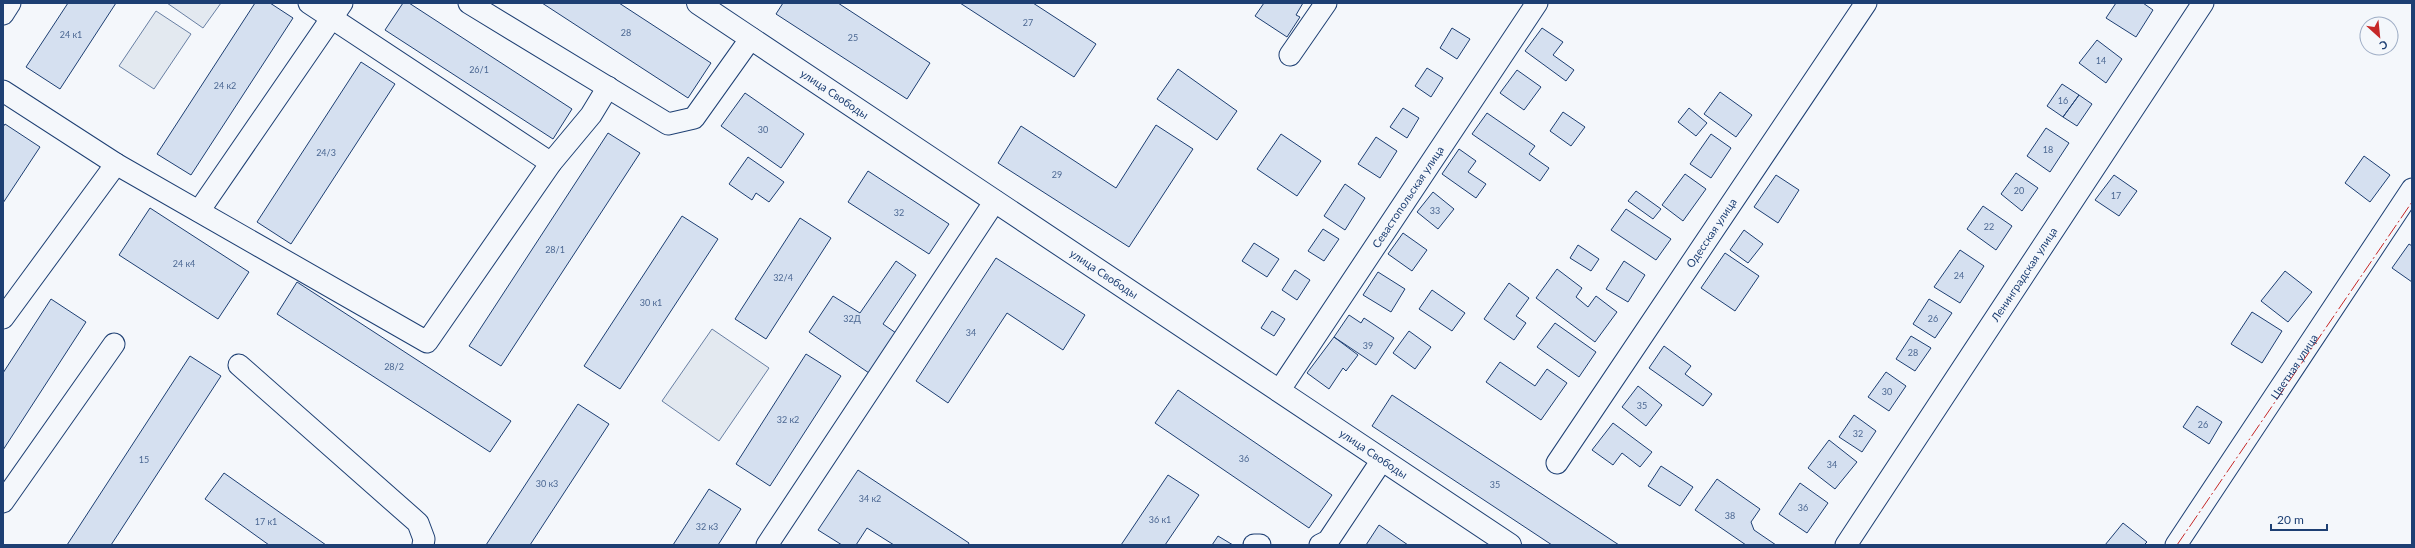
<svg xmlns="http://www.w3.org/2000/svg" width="2415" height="548" font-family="Lato,sans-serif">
<rect width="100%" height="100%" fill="#f4f7fb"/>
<path fill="#e3e9f0" stroke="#687fa3" d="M167 3H221L203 28Z
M156 11 191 34 154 89 119 66Z
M712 329 769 368 719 441 662 401Z"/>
<path fill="#d5e0f0" stroke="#1d3f73" d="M68 3H116L60 89 26 67Z
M255 3H270L293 18 191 175 157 154Z
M403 3H409L572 109 553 139 385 30Z
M542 3H619L711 63 688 98Z
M783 3H838L930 63 907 99 776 14Z
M960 3H1033L1096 44 1074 77Z
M1264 3H1303L1296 15 1300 17 1287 37 1255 16Z
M2116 3H2143L2153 10 2136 37 2106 18Z
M1452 28 1470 39 1457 59 1440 48Z
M1542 28 1563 42 1553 55 1574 70 1566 81 1525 51Z
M2097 40 2122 59 2106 83 2079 63Z
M361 62 395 84 291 244 257 222Z
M1427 68 1443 78 1431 97 1415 86Z
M1178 69 1237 111 1217 140 1157 99Z
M1517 70 1541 87 1524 110 1500 93Z
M2062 84 2079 95 2063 117 2047 106Z
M1720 92 1752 115 1736 137 1704 114Z
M745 93 804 134 781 168 721 126Z
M2079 95 2092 104 2077 126 2063 117Z
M1403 108 1419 118 1407 138 1390 127Z
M1689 108 1707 123 1696 136 1678 122Z
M1563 112 1585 127 1571 146 1550 131Z
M1487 113 1535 146 1529 154 1549 168 1540 181 1472 134Z
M5 124 40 147 3 203V127Z
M1156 125 1193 149 1129 247 998 163 1021 126 1116 188Z
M2046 128 2069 143 2050 172 2027 156Z
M608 133 640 153 501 366 469 346Z
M1281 134 1321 161 1297 196 1257 169Z
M1711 134 1731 148 1711 178 1690 164Z
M1376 137 1397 151 1380 178 1358 164Z
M1459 149 1476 161 1468 172 1486 184 1476 198 1442 174Z
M2364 156 2390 175 2370 202 2345 183Z
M748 157 784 182 769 202 756 193 752 200 729 184Z
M868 171 949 224 929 254 848 202Z
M2016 173 2038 188 2022 211 2001 194Z
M1685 174 1706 189 1683 221 1662 205Z
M1776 175 1799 190 1778 223 1754 207Z
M2114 175 2137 191 2119 216 2095 200Z
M1345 184 1365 198 1345 230 1324 216Z
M1636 191 1661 209 1653 219 1628 201Z
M1433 192 1454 209 1438 229 1417 212Z
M1983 206 2012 226 1996 250 1967 229Z
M150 208 249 272 218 319 119 255Z
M1626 209 1671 239 1656 260 1611 230Z
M682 216 718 239 620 389 584 366Z
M800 218 831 238 766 339 735 319Z
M1323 229 1339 239 1324 261 1308 251Z
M1744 230 1763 244 1748 263 1730 250Z
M1403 233 1427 250 1412 271 1388 254Z
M1254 243 1279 259 1267 277 1242 261Z
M2409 244 2412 246V282L2392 268Z
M1578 245 1599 259 1591 271 1570 258Z
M1960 250 1984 266 1960 303 1934 287Z
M1725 253 1759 276 1735 311 1701 288Z
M996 258 1085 315 1063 350 1007 313 948 403 916 381Z
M896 261 916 275 883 324 896 333 869 373 809 332 833 296 860 313Z
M1624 261 1645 275 1628 302 1606 289Z
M1557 269 1582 288 1576 297 1588 307 1596 296 1617 312 1595 342 1536 298Z
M1295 270 1310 280 1297 300 1282 290Z
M2285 271 2312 292 2288 322 2261 301Z
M1378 272 1405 289 1391 312 1363 295Z
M297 282 511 421 490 452 277 314Z
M1509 283 1529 298 1516 316 1526 323 1514 340 1484 319Z
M1432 290 1465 313 1452 331 1419 309Z
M51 299 86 322 3 450V373Z
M1929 299 1952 313 1935 338 1913 324Z
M1272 311 1285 319 1274 336 1261 328Z
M2252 312 2282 331 2262 363 2231 344Z
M1349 315 1361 323 1364 318 1394 338 1376 365 1334 337Z
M1555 323 1596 352 1579 377 1537 347Z
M1409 331 1431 347 1415 369 1393 353Z
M1911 336 1931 348 1915 371 1896 359Z
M1334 337 1358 355 1346 371 1343 368 1329 389 1307 373Z
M1664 346 1691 366 1685 374 1712 394 1703 406 1649 368Z
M806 354 841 376 770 486 736 464Z
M190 356 221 376 111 545H67Z
M1500 362 1535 386 1547 369 1567 383 1541 420 1486 382Z
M1886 372 1906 386 1889 411 1868 397Z
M1638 386 1662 405 1646 426 1622 407Z
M1178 390 1332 495 1309 528 1155 423Z
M1392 395 1619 545H1552L1372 426Z
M578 404 609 424 530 545H486Z
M2197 406 2222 422 2209 444 2183 427Z
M1854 415 1876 431 1862 452 1839 437Z
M1613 423 1652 452 1640 467 1622 453 1613 465 1592 450Z
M1829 440 1857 462 1835 489 1808 468Z
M1661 466 1693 487 1680 506 1648 486Z
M858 470 969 543 968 545H894L867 528 856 545H842L818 530Z
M224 473 326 545H269L205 499Z
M1168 475 1199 495 1165 545H1121Z
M1717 479 1760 509 1751 522 1754 530 1776 545H1746L1695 510Z
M1800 483 1828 503 1807 533 1779 514Z
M709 489 741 509 718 545H673Z
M2123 523 2147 542 2144 545H2105Z
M1379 525 1408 545H1366Z
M1218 536 1233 545H1212Z"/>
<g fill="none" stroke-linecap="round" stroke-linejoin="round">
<defs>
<g id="minor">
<path d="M309 3 551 163"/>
<path d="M469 3 668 124 694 118 751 38"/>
<path d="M3 14 10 3"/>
<path d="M1290 55 1326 3"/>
<path d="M3 91 116 164"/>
<path d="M199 211 342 3"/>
<path d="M3 318 116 164 427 342 551 163 591 115 608 87"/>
<path d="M239 365 418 523 424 539 423 545"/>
<path id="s1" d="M1279 391 1537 3"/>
<path id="s2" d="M1557 463 1866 3"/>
<path d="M3 502 114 344"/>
<path d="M767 545 995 201"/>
<path d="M1254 545H1260"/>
<path d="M1320 545 1328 541 1382 460"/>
<path id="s3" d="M1846 545 2203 3"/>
<path id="s4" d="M2176 545 2412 189"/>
</g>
<g id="major">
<path id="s5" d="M698 3 1510 545"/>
</g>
</defs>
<use href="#minor" stroke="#1d3f73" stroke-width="23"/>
<use href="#major" stroke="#1d3f73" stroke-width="24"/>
<use href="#minor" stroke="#f4f7fb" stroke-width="21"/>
<use href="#major" stroke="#f4f7fb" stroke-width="22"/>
<path stroke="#c62828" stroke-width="1" stroke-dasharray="14 3 2 3" stroke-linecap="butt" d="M2177 545 2412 202"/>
</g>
<g text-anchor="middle" stroke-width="3" stroke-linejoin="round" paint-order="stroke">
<g font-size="9" fill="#4b6792">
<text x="1028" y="26">27</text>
<text x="626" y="36">28</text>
<text x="71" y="38">24 к1</text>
<text x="853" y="41">25</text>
<text x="2101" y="64">14</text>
<text x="479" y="73">26/1</text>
<text x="225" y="89">24 к2</text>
<text x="2063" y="104">16</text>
<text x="763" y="133">30</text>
<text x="2048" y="153">18</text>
<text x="326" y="156">24/3</text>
<text x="1057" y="178">29</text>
<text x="2019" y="194">20</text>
<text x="2116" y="199">17</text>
<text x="1435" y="214">33</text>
<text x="899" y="216">32</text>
<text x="1989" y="230">22</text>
<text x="555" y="253">28/1</text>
<text x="184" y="267">24 к4</text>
<text x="1959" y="279">24</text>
<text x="783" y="281">32/4</text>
<text x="651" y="306">30 к1</text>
<text x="852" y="322">32Д</text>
<text x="1933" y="322">26</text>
<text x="971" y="336">34</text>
<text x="1368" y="349">39</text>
<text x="1913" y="356">28</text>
<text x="394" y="370">28/2</text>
<text x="1887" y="395">30</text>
<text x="1642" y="409">35</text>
<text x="788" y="423">32 к2</text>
<text x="2203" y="428">26</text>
<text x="1858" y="437">32</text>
<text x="1244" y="462">36</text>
<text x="144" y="463">15</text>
<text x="1832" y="468">34</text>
<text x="547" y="487">30 к3</text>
<text x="1495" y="488">35</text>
<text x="870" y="502">34 к2</text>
<text x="1803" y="511">36</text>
<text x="1730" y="519">38</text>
<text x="1160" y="523">36 к1</text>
<text x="266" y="525">17 к1</text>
<text x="707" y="530">32 к3</text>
</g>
<g font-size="11" fill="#1d3f73" stroke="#f4f7fb">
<text dy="4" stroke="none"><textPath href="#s5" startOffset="164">улица Свободы</textPath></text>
<text dy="4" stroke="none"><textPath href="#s1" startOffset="233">Севастопольская улица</textPath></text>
<text dy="4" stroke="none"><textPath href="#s2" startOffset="277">Одесская улица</textPath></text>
<text dy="4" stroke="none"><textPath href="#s5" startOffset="488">улица Свободы</textPath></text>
<text dy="4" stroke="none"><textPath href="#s3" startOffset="324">Ленинградская улица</textPath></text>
<text dy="4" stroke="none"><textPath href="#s4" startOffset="214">Цветная улица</textPath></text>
<text dy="4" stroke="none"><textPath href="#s5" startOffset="812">улица Свободы</textPath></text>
</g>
</g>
<rect width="2415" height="548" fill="none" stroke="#1d3f73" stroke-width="8"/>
<g transform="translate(2379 36) rotate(153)"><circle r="19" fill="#f4f7fb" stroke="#9eadc5"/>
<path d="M0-3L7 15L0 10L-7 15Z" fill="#c62828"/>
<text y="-6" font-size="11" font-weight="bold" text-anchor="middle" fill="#1d3f73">С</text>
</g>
<path d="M2271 524v6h56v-6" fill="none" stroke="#1d3f73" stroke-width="2"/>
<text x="2277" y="524" font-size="12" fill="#1d3f73" stroke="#f4f7fb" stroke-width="3" paint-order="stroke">20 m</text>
</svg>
